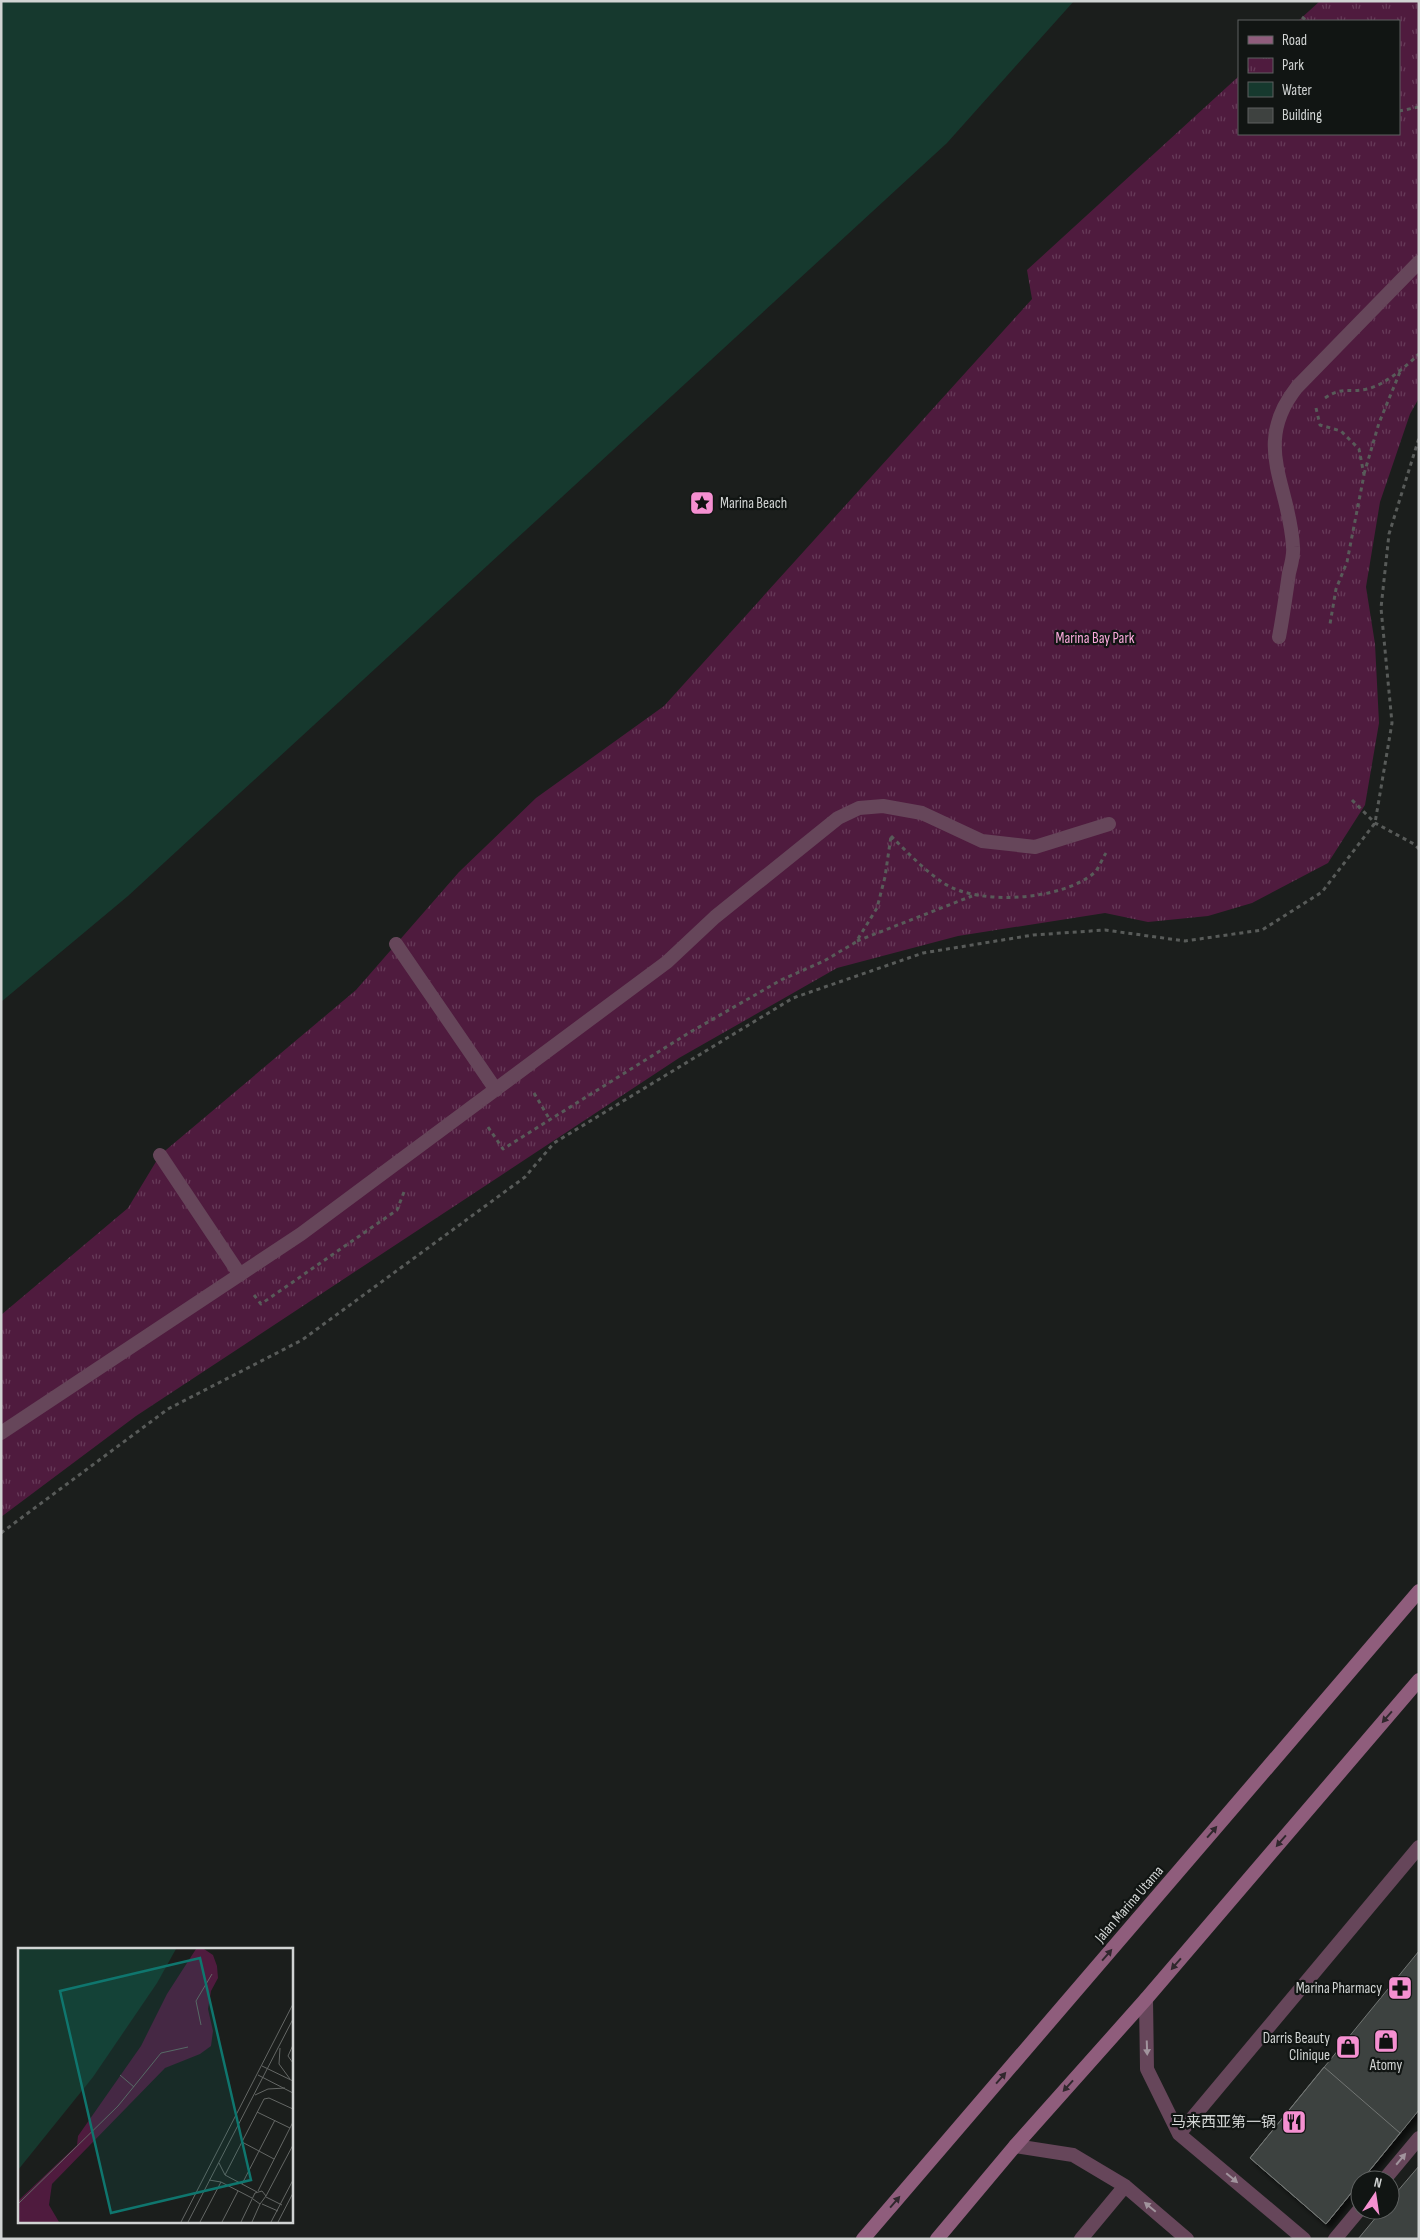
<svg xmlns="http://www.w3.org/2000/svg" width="1420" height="2240" font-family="'Sofia Sans Condensed','Noto Sans SC',sans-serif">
<defs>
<pattern id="park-tufts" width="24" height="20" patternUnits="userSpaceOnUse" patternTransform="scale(1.25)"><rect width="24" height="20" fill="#4f1b3e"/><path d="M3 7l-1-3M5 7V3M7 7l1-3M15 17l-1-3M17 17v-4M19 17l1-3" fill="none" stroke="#673b59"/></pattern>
<filter id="shadow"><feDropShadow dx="4.5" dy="4.5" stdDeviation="2.5" flood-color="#0009"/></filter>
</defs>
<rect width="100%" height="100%" fill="#1b1e1c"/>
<path fill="url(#park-tufts)" d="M1320 1H1419V398L1410 414 1380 502 1366 587 1375 644 1379 723 1365 805 1328 863 1252 903 1208 916 1148 922 1105 913 958 936 837 968 679 1058 136 1416 1 1517V1315L128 1208 160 1155 356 990 459 872 536 798 664 706 1032 299 1027 270 1239 76V134H1399V21H1298Z"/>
<path fill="#16392e" d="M1 1H1074L947 143 128 896 1 1002Z"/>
<path fill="#3e4240" stroke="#717573" filter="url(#shadow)" d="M1419 1951V2110L1326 2224 1250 2158Z
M1324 2067 1400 2133 1326 2224 1250 2158Z
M1419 2166V2239H1358L1382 2210H1390V2200Z"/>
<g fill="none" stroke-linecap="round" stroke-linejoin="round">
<path stroke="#585b59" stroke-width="3" stroke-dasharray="4 4" stroke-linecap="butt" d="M1302 17 1307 21
M1399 111 1419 107
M1325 398C1343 386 1349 393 1367 389 1385 385 1405 367 1419 354
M1316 408 1320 425 1341 431 1359 449 1364 475 1347 562 1336 589 1330 624
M1364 474 1379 423 1400 372
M1352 800 1375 823 1414 844 1419 849
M891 836C908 853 925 871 945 884 981 906 1062 900 1094 873 1099 868 1102 859 1106 853
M857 941 972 896
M534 1093 550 1120
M488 1127 503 1149 687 1034 781 980 824 961 856 942 877 908 885 877 891 836
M254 1295 261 1304 397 1210 404 1192
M1 1533 168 1409 302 1340 525 1177 554 1143 793 998 923 953 1033 935 1105 930 1185 941 1262 930 1322 892 1375 823 1392 723 1381 608 1389 534 1419 438"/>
<path stroke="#66465a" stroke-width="14" d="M1146 1999 1147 2069 1179 2134 1304 2239
M1179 2134 1419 1847
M1015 2146 1073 2155 1125 2186 1187 2239
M1384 2180 1419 2138
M1081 2239 1125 2186
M1335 2239 1360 2209"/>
<path stroke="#66465a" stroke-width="14" d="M1279 637C1283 616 1286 594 1289 573 1291 565 1294 555 1293 547 1290 485 1251 445 1297 387L1419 262
M396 944 496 1090
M160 1155 240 1275
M1 1433 301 1234 667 962 715 917 838 818 859 808 883 806 922 813 982 841 1035 847 1109 824"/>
<path stroke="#8f5d7c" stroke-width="14" d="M863 2239 1419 1591
M937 2239 1015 2146 1146 1999 1419 1680"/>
</g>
<defs><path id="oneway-solid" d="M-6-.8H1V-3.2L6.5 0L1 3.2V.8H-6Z" transform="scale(1.25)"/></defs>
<g fill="#30272d">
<use href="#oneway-solid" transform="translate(1387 1717) rotate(131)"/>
<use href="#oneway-solid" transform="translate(1212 1832) rotate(-49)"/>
<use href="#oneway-solid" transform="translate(1281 1841) rotate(131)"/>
<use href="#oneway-solid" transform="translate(1107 1955) rotate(-49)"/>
<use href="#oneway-solid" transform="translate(1176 1964) rotate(131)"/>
<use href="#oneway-solid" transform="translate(1001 2078) rotate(-49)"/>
<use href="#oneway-solid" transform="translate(1068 2086) rotate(132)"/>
<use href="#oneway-solid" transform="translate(895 2202) rotate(-49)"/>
</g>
<g fill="#a1949d">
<use href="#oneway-solid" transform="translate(1147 2048) rotate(88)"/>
<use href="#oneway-solid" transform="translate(1401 2159) rotate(-50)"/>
<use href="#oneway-solid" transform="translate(1232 2178) rotate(40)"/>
<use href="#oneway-solid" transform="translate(1150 2207) rotate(-140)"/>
</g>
<defs>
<symbol id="sight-square" viewBox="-11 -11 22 22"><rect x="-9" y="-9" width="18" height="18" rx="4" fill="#f590d1" stroke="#111513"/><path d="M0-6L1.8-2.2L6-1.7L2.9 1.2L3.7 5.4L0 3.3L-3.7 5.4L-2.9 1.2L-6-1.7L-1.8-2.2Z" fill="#111"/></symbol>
<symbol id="pharmacy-square" viewBox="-11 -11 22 22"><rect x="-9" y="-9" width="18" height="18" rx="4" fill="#f590d1" stroke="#111513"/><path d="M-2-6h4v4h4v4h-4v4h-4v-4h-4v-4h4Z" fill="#111"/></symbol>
<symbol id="shop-square" viewBox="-11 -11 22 22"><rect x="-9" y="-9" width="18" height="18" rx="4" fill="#f590d1" stroke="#111513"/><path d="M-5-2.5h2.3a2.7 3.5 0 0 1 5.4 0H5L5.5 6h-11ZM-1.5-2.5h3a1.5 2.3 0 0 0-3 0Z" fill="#111"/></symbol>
<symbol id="restaurant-square" viewBox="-11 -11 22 22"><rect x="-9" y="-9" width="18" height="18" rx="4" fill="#f590d1" stroke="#111513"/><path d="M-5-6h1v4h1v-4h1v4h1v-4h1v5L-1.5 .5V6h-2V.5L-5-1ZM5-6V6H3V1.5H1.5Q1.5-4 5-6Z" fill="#111"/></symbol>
</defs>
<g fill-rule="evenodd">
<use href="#sight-square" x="688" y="489" width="28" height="28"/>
<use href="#pharmacy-square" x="1386" y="1974" width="28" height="28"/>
<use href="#shop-square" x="1372" y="2027" width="28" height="28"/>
<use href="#shop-square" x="1334" y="2033" width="28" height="28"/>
<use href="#restaurant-square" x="1280" y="2108" width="28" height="28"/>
</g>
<g text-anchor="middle" stroke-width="4.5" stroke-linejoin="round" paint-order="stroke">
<g font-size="15" fill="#d1d4d3" stroke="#111513" text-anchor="end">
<text x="720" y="508" text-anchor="start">Marina Beach</text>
<text x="1382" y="1993">Marina Pharmacy</text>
<text x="1330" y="2043">Darris Beauty<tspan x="1330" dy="17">Clinique</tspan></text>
<text x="1386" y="2070" text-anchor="middle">Atomy</text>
<text x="1276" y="2127">马来西亚第一锅</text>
</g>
<g font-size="15" fill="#fcaadd" stroke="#111513">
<text x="1095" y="643">Marina Bay Park</text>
</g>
<g font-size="15" fill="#d1d4d3" stroke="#111513">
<text transform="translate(1129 1904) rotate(-49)" y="5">Jalan Marina Utama</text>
</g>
</g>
<g transform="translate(18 1948)">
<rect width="275" height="275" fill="#1b1e1c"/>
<path d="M178 1H186L195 7 199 18 200 30 193 43 190 61 195 83 193 98 182 106 147 120 34 236 31 257 41 274H0V253L59 197 60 188 123 98 149 46Z" fill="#4f1b3e"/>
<path d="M0 1H158L139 35 75 129 0 222Z" fill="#16392e"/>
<path fill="none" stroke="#646765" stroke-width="1" d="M183 77 178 53 194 26M275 97 270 108 275 115M262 100 261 116 272 131M244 118 275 133M102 127 116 139M240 127 275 145M237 147 250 141 267 140M239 164 272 180M224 194 256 211M201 215 207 227 239 244M207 227 246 151 251 150 275 161M191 232 203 234 234 250M224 236 257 172M240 243 275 174M248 248 275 197M248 249 264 257M0 256 100 158 143 105 170 99M244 256 260 263M163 274 275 56M170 274 275 71M182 274 203 234M204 274 220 243M223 274 237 245 244 243 248 248 242 256 235 251M234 274 242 256M253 274 275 232M260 274 275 245"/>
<path fill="#0f766e" fill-opacity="0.15" stroke="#0f766e" stroke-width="2.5" d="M182 10 233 232 93 265 42 43Z"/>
<rect width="275" height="275" fill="none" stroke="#d1d4d3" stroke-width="2.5"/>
</g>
<rect width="1420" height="2240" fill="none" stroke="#d1d4d3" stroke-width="5"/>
<rect x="1238" y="20" width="162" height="115" fill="#111513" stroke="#5e6160"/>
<rect x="1248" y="36" width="25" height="8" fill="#8f5d7c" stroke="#5e6160"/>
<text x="1282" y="45" font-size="15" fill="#d1d4d3">Road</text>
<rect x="1248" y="58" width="25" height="15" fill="url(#park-tufts)" stroke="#5e6160"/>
<text x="1282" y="70" font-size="15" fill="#d1d4d3">Park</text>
<rect x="1248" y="82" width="25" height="15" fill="#16392e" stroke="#5e6160"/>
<text x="1282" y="95" font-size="15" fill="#d1d4d3">Water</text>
<rect x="1248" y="108" width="25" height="15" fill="#3e4240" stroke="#5e6160"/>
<text x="1282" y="120" font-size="15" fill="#d1d4d3">Building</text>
<g transform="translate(1375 2195) rotate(13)"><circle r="24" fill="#111513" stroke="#5e6160"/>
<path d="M0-4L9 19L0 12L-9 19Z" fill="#f590d1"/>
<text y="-8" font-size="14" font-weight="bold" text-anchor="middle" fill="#d1d4d3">N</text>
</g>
</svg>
